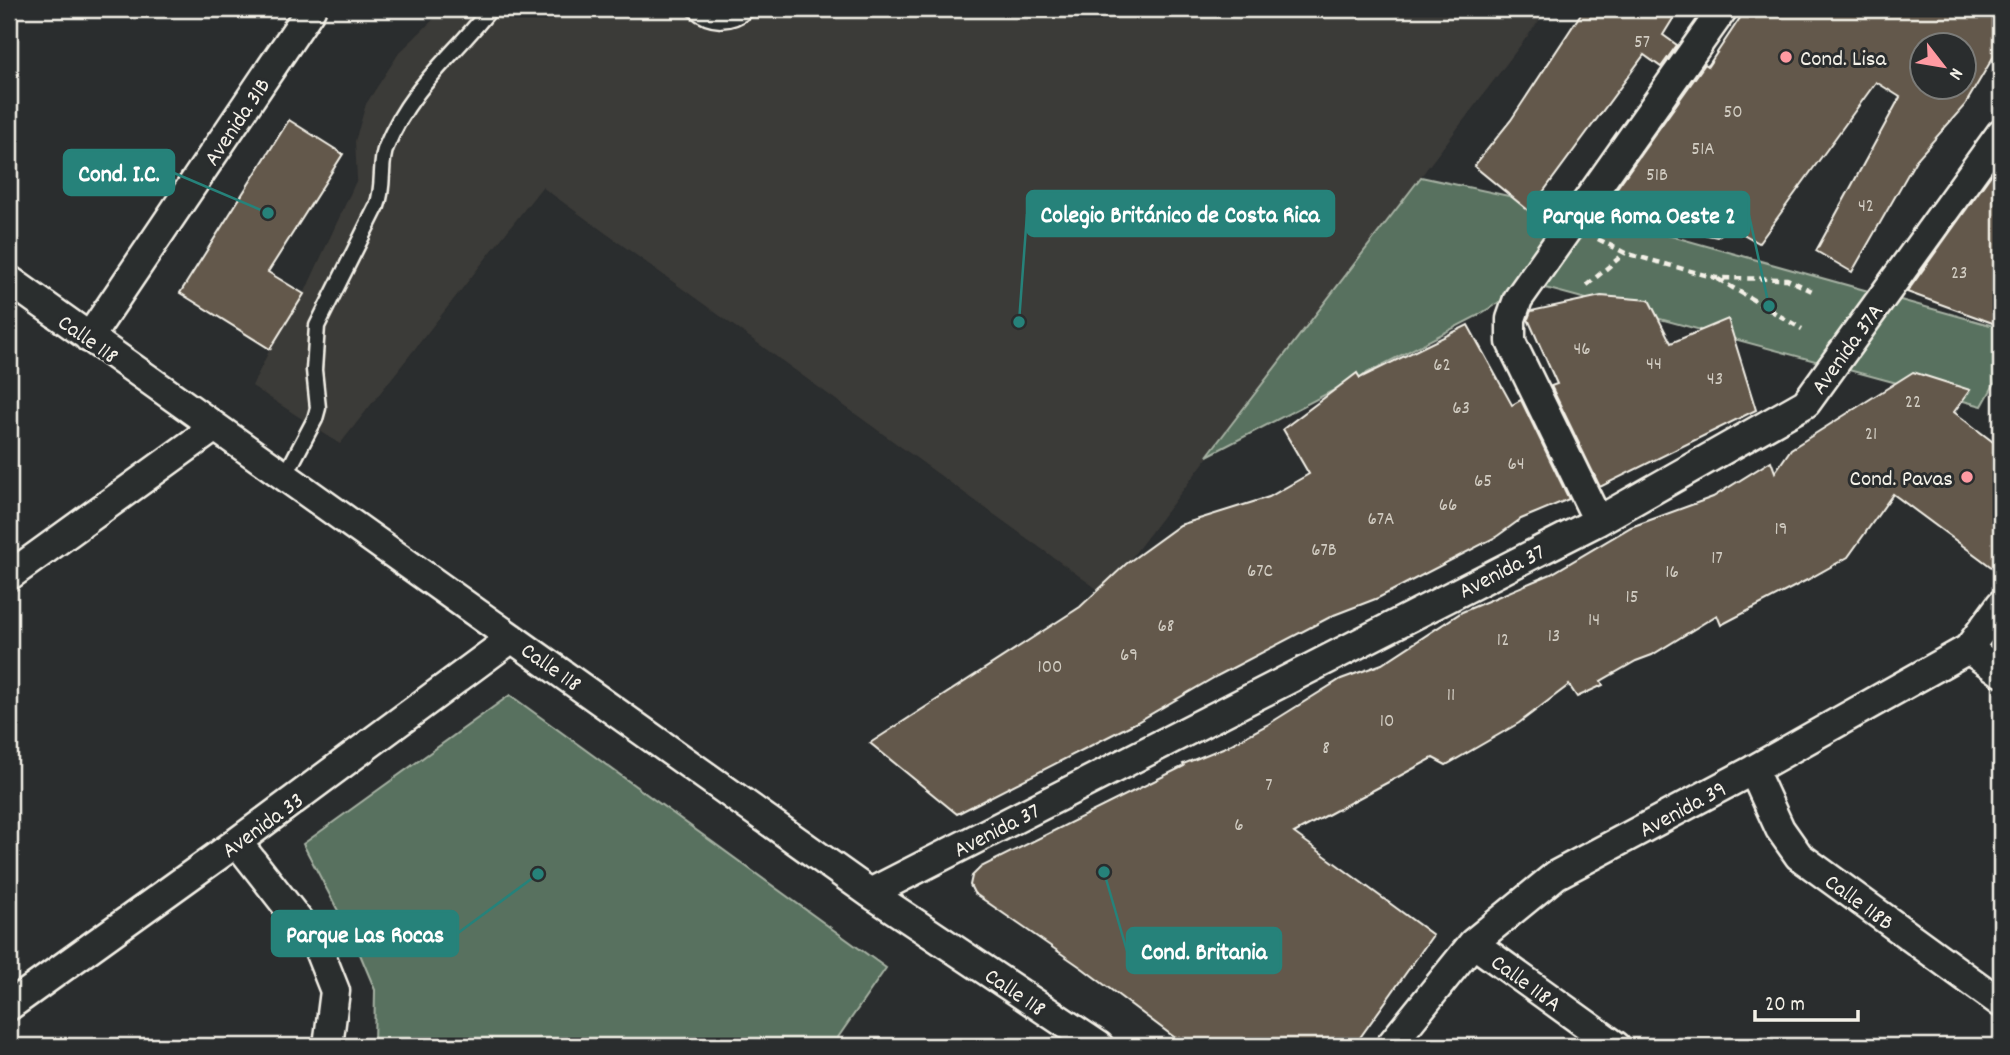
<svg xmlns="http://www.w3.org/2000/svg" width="2010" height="1055" font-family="Dekko,sans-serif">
<rect width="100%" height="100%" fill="#2a2d2e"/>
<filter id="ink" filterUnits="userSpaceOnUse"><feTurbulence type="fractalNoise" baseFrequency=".0143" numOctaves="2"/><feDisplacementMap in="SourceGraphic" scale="14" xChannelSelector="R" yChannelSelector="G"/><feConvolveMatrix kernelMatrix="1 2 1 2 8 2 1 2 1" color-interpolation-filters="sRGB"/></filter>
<g filter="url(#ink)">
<path fill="#3b3a37" d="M444 9H1548L1104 594 542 187 340 444 252 386 270 349 304 294 357 179 355 141 366 104 399 53Z"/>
<path fill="#58715e" stroke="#a6b1a3" stroke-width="2" d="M1421 177 1592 214 2001 328V372L1982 406 1538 286 1509 296 1477 316 1207 456Z
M510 695 886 968 832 1046H374L375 990 357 947 303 844Z"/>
<path fill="#64594b" stroke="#f4f1e8" stroke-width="2" fill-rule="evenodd" d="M1584 9H1679L1663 35 1677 45 1661 67 1644 55 1529 211 1474 166 1511 120Z
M1746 9H2001V44L1965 105 1916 160 1852 272 1816 251 1900 97 1876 82 1759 243 1731 227 1717 237 1599 213 1705 64 1708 66ZM1922 46H1964V88H1922Z
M289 120 343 154 268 272 304 294 270 349 180 293Z
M2001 161V326L1907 292Z
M1601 296 1649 300 1671 343 1728 319 1756 410 1600 487 1551 386 1557 384 1528 319 1531 311Z
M1468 325 1512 405 1521 400 1569 499 1521 519 1496 537 1378 598 1334 615 1217 676 1137 722 957 814 870 743 1080 607 1126 564 1180 525 1269 497 1309 474 1283 429 1357 373 1360 378Z
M1913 372 1970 390 1954 412 2001 448V574L1893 494 1848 557 1807 580 1721 625 1717 615 1652 655 1636 661 1601 681 1603 685 1577 697 1569 685 1519 723 1446 765 1433 758 1294 833 1433 935 1354 1046H1186L1082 968 974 893 970 885 972 876 981 867 1184 766 1183 764 1228 746 1267 725 1341 679 1382 664 1462 612 1551 574 1631 527 1713 497 1771 461 1775 472 1791 449Z"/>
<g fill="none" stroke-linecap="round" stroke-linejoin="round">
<defs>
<path id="lane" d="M694 9C711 24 731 23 748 9
M285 476 315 419 318 408 314 370 317 326 377 206C385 185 379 164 386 147 411 86 452 58 490 9"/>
<path id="street" d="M9 280 870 893 1099 1046
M89 338 311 9
M1598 521 1511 342V319L1518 299 1723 9
M9 576 215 427
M1968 649 2001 672
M1753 770 1780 829 1799 856 2001 1003
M237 842 316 943 335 991 328 1046
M870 893 1598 521 1806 403 2001 133
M1473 943 1616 1046
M9 1006 237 842 512 638
M1390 1046 1473 943 1556 875 1753 770 1968 649 2001 604"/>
</defs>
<use href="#lane" stroke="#f4f1e8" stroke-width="19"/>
<use href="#street" stroke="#f4f1e8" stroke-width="33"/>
<path stroke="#f4f1e8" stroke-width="4.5" stroke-dasharray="7 5" stroke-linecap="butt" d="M1598 239 1625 253 1716 278 1787 279 1812 291
M1718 279 1802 329
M1587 285 1625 253"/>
<use href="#lane" stroke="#2a2d2e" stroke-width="14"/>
<use href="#street" stroke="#2a2d2e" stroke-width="28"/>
</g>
</g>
<g fill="#ff9aa2" stroke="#2a2d2e" stroke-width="2.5">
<circle cx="1786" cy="57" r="7"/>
<circle cx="1967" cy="477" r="7"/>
</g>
<g text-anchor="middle" stroke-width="6" stroke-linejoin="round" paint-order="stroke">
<g font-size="19" fill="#d0cbc1">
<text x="1642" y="47">57</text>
<text x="1733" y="117">50</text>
<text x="1703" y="154">51A</text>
<text x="1657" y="180">51B</text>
<text x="1866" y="211">42</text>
<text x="1959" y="278">23</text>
<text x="1582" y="354">46</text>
<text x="1654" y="369">44</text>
<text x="1442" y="370">62</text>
<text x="1715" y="384">43</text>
<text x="1913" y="407">22</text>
<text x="1461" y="413">63</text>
<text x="1871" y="439">21</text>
<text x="1516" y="469">64</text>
<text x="1483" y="486">65</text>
<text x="1448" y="510">66</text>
<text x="1381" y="524">67A</text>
<text x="1781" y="534">19</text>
<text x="1324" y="555">67B</text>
<text x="1717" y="563">17</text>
<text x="1260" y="576">67C</text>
<text x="1672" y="577">16</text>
<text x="1632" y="602">15</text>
<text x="1594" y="625">14</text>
<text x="1166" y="631">68</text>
<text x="1554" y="641">13</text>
<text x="1503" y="645">12</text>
<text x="1129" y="660">69</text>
<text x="1050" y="672">100</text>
<text x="1451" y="700">11</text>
<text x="1387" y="726">10</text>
<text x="1326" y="753">8</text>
<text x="1269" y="790">7</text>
<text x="1239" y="830">6</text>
</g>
<g font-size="23" fill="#f4f1e8" stroke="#2a2d2e" text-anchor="start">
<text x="1800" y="65">Cond. Lisa</text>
<text x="1953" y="485" text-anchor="end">Cond. Pavas</text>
</g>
<g font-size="23" fill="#f4f1e8" stroke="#2a2d2e">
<text transform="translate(236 121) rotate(-56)" y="8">Avenida 31B</text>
<text transform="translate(89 338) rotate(35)" y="8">Calle 118</text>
<text transform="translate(1846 348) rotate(-54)" y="8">Avenida 37A</text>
<text transform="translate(1501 570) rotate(-27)" y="8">Avenida 37</text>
<text transform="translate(552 666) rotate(35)" y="8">Calle 118</text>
<text transform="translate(1682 808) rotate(-28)" y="8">Avenida 39</text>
<text transform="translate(262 824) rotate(-36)" y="8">Avenida 33</text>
<text transform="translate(996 829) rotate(-27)" y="8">Avenida 37</text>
<text transform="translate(1860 901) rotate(36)" y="8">Calle 118B</text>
<text transform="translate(1527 982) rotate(36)" y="8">Calle 118A</text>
<text transform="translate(1016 991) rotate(34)" y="8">Calle 118</text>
</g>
</g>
<path fill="none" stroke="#26827a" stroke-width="2.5" d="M268 213L174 173M1019 322L1027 214M1769 306L1749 215M538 874L458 933M1104 872L1127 951"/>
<g fill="#26827a" stroke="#2a2d2e" stroke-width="2.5">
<circle cx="268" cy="213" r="7"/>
<circle cx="1019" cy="322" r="7"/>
<circle cx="1769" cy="306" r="7"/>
<circle cx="538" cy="874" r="7"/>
<circle cx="1104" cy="872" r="7"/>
</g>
<g fill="#26827a" stroke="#26827a" stroke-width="2.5">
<rect x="64" y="150" width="110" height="45" rx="7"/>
<rect x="1027" y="191" width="307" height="45" rx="7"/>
<rect x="1528" y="192" width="221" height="45" rx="7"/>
<rect x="272" y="911" width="186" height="45" rx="7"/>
<rect x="1127" y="928" width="154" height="45" rx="7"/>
</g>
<g font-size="24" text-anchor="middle" font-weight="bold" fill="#fff">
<text x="119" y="181">Cond. I.C.</text>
<text x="1180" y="222">Colegio Británico de Costa Rica</text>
<text x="1639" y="223">Parque Roma Oeste 2</text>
<text x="365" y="942">Parque Las Rocas</text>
<text x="1204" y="959">Cond. Britania</text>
</g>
<rect width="2010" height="1055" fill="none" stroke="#2a2d2e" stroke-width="35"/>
<rect x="18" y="18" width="1975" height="1020" fill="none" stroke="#f4f1e8" stroke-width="2.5" filter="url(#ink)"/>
<g transform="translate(1943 66) rotate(121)"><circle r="33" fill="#2a2d2e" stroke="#7b7b78" stroke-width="2"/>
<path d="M0-5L12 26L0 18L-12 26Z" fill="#ff9aa2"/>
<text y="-10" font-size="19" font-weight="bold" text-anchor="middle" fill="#f4f1e8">N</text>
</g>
<path d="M1755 1010v10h103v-10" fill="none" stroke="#f4f1e8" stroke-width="3.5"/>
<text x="1765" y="1010" font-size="21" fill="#f4f1e8" stroke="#2a2d2e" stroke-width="5" paint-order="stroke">20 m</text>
</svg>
